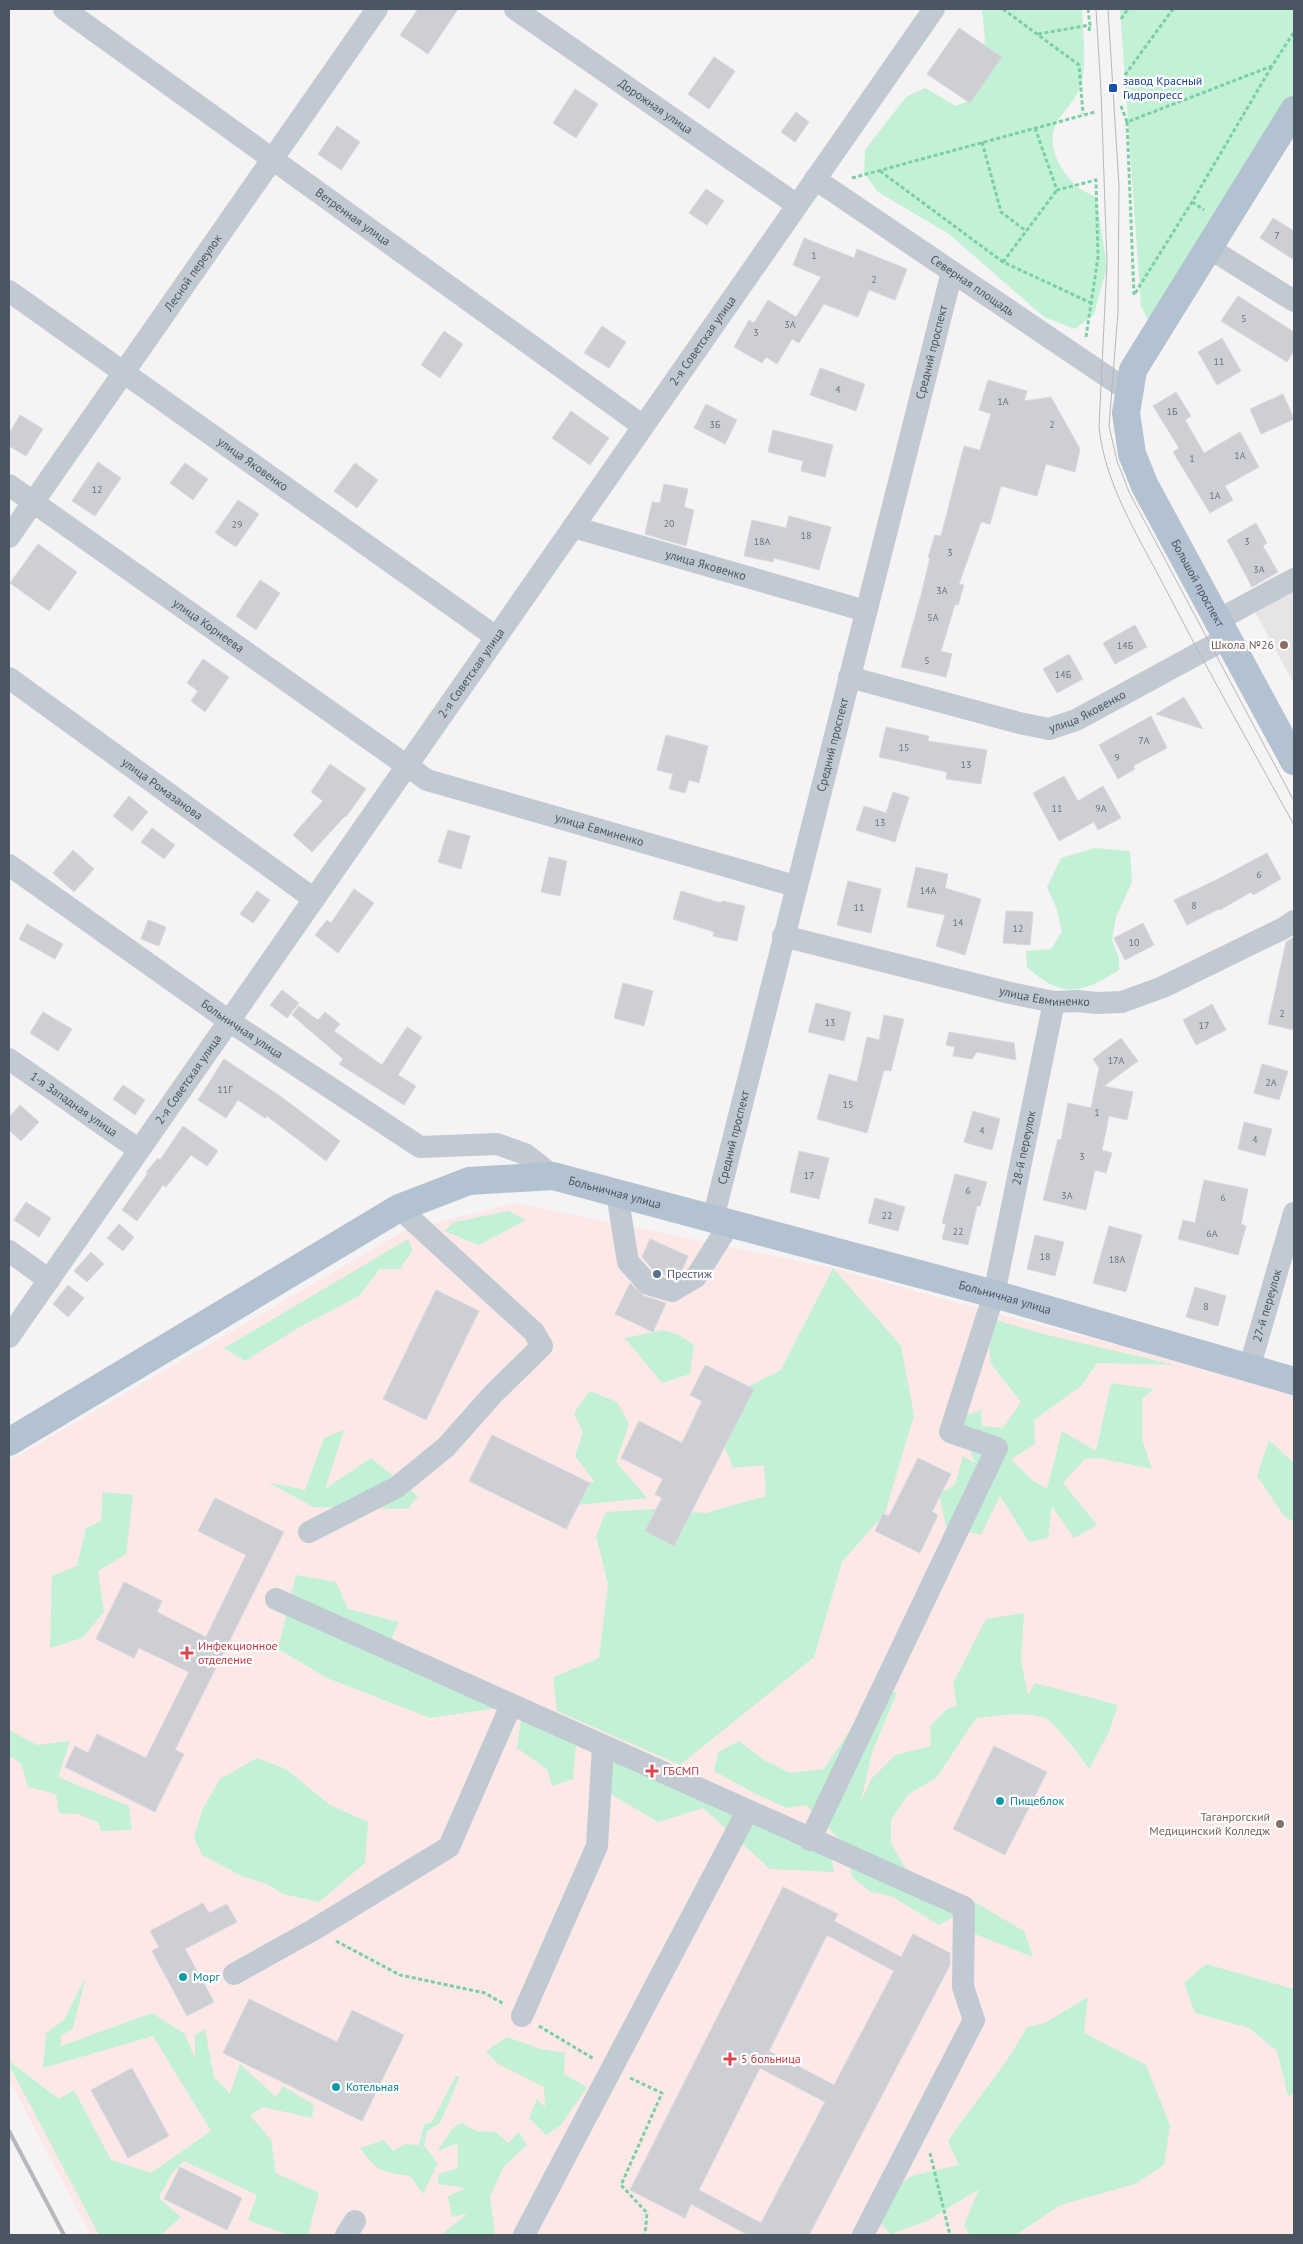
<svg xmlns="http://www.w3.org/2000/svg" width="1303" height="2244" font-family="'PT Sans',sans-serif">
<rect width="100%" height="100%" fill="#f5f3f3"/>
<path fill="#e6e4e5" d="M1294 584V684L1252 606Z"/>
<path fill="#fce8e6" d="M515 1203 833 1268 988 1311 1294 1391V2235H91L9 2080V1461L404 1231Z"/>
<path fill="#c3f1d5" d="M982 9H1082C1083 33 1087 61 1081 85 1077 99 1063 111 1056 124 1045 146 1062 174 1079 188 1084 192 1091 194 1096 197L1107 267 1094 314 1075 329 1044 317 949 234 878 192 864 173 865 150 906 97 925 88 956 106 968 101 980 76 985 40Z
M1120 9H1294V95L1149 322 1141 306Z
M1095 848 1130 851 1132 882 1116 917 1112 940 1119 958V970C1081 994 1062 999 1027 967L1026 951 1051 949 1062 932 1057 910 1047 887 1061 858Z
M509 1211 526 1220 479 1245 444 1231 454 1222Z
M408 1239 413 1250 400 1269H380L359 1296 298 1328 245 1361 224 1348Z
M833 1268 901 1346 914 1415 885 1513 842 1562 814 1657 680 1765 557 1711 553 1677 599 1658 608 1584 596 1536 606 1512 654 1509 706 1513 766 1496 764 1465 733 1468 708 1406 781 1370Z
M986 1317 1043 1334 1175 1365 1097 1363 1081 1386 1034 1420 1035 1444 1011 1459 1033 1481 1047 1489 1062 1431 1096 1451 1111 1383 1154 1389 1142 1399V1439L1152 1469 1099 1458 1085 1459 1063 1483 1097 1525 1074 1538 1052 1506 1048 1538 1029 1542 1000 1496 981 1535 946 1527 939 1494 955 1485 963 1456 975 1463 964 1433 963 1416 981 1410 982 1426 1003 1428 1021 1402 991 1364Z
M664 1330 681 1336 694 1345 690 1374 662 1383 625 1338Z
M590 1391 617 1402 629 1424 616 1462 647 1498 577 1505 568 1483 595 1482 575 1456 583 1432 574 1413Z
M344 1430 325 1489 371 1458 418 1496 408 1509 313 1507 268 1482 305 1490 324 1438Z
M1269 1440 1294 1463V1522L1284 1516 1257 1476Z
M103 1492 133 1495 126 1554 98 1571 104 1612 82 1638 50 1648 52 1576 77 1566 86 1528 101 1521Z
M296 1575 336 1582 348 1609 399 1622 388 1646 497 1708 430 1718 327 1678 278 1649Z
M1024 1613 1021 1661 1028 1695 1035 1683 1118 1705 1109 1732 1089 1769C1081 1757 1055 1721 1042 1717 1021 1711 996 1716 976 1718L937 1777 908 1795 891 1820V1843L911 1878 959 1893 1024 1931 1033 1957 975 1934 955 1916 939 1925 891 1896 871 1892 852 1877 846 1846 806 1805 787 1808 754 1793 714 1771 718 1752 739 1741 764 1760 790 1773 824 1769 850 1730 870 1690 897 1692 872 1753 861 1801 872 1778 895 1755 931 1746 930 1726 947 1709 957 1706 953 1683 986 1619Z
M522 1713 576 1746 573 1779 552 1786 547 1769 517 1748Z
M9 1730 37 1745 70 1741 58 1777 129 1806 132 1830 101 1831 98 1822 78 1814 59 1813 56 1794 28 1787 21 1763 9 1756Z
M603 1755 828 1843 834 1872 770 1869 703 1808 658 1822 594 1784Z
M257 1758 286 1769 330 1805 368 1822 365 1863 319 1902 283 1894 267 1884 242 1876 202 1855 194 1837 203 1808 220 1779Z
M1206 1964 1294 1989V2094L1288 2096 1277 2051 1249 2028 1195 2013 1184 1983Z
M86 1976 73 2028 61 2036V2046L152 2013 185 2034 195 2059V2035L205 2029 214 2077 230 2094 240 2064 276 2097 283 2086 314 2105 312 2118 263 2107 250 2115 271 2140 276 2173 319 2193 308 2235H288L248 2220 257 2195 184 2161 172 2173 159 2198 181 2217 161 2235H99L9 2065V2061L59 2099 74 2090 111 2160 151 2173 211 2131 153 2036 43 2068 46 2033 64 2020Z
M1088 1997 1084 2033 1146 2065 1170 2125 1164 2165 1135 2184 1060 2205 1016 2235H970L964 2225 979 2189 927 2221 890 2234 870 2209 911 2176 959 2165 948 2141C974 2102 1005 2068 1027 2027L1045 2023Z
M507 2037 541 2049 565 2053 564 2074 587 2087 561 2125 546 2135 529 2118 537 2099 545 2107 544 2087 498 2064 486 2051Z
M456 2076H460L440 2123 427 2131 424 2146 438 2163 423 2194 410 2176C380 2171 379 2173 360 2148L384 2140 393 2151 405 2144 419 2145 424 2124 431 2123Z
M462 2123 476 2131 495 2132 508 2143 519 2132 527 2145 504 2166 490 2197 495 2235H441L467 2214 452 2217 448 2196 466 2188 438 2184V2174L458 2168V2143L437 2151 453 2128Z"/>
<path fill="#cdcfd5" stroke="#d7d9de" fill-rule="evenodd" d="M418 9H458L428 54 400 35Z
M959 28 1002 57 970 103 927 74Z
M714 57 735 71 709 109 688 94Z
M575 89 598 104 576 138 553 123Z
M796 112 809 122 795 142 781 132Z
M337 126 360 142 341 170 318 154Z
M706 189 724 201 707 225 689 213Z
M1273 218 1294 231V260L1260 238Z
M804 238 854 258 857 249 907 269 895 300 869 290 858 317 824 304 799 343 792 339 777 364 766 357 762 363 734 347 749 320 754 323 768 300 796 317 821 277 793 265Z
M1238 296 1294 332V351L1287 362 1221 321Z
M602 326 626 342 609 368 584 353Z
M444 331 463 344 440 378 421 365Z
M1222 338 1241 371 1217 385 1198 352Z
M820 368 865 384 856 411 810 395Z
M988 380 1027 391 1024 401 1051 397 1080 449 1075 472 1046 464 1037 496 1001 486 990 524 981 522 959 584 964 585 958 605 955 604 941 651 952 654 946 677 901 667 921 595 930 558 928 557 935 535 941 536 964 446 980 450 991 414 979 410Z
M1176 392 1191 416 1185 420 1204 453 1240 432 1259 467 1225 486 1233 500 1210 513 1173 452 1179 448 1153 406Z
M1283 394 1294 419 1261 434 1250 409Z
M706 404 737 420 725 444 694 428Z
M571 411 609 438 590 465 552 438Z
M20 415 43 429 26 456 9 446V434Z
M773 430 833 445 825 477 801 471 803 461 768 452Z
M98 462 121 478 95 516 72 501Z
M185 463 208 479 193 500 170 483Z
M355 463 378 480 357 508 334 491Z
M664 484 688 489 684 507 694 510 686 546 645 534 652 502 660 503Z
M238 500 259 514 236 547 215 533Z
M789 516 831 527 819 570 774 558 773 562 744 556 752 520 786 528Z
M1256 523 1267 543 1263 546 1278 572 1252 587 1227 540Z
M38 544 77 572 49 611 10 583Z
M260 580 280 593 256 630 236 616Z
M1135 625 1147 647 1115 664 1103 643Z
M1069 654 1083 679 1057 693 1043 669Z
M203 659 229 677 205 712 191 701 198 691 187 683Z
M1184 697 1203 729 1156 714Z
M1151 716 1167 748 1133 766 1135 769 1118 779 1099 745Z
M886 727 929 736 928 741 987 750 981 784 946 779 947 772 879 757Z
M666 735 708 746 699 783 689 780 685 793 669 789 673 774 657 770Z
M330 764 366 789 346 817 345 816 312 852 293 835 323 801 311 792Z
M1064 776 1078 801 1103 786 1121 818 1098 830 1094 822 1059 841 1033 793Z
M893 792 909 797 895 842 856 830 864 806 886 813Z
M129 796 148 812 132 831 113 816Z
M152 828 175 845 164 859 141 842Z
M448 830 470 836 461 869 438 862Z
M73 850 94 869 74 892 53 873Z
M1267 853 1281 879 1253 895 1251 892 1220 910 1219 909 1187 925 1174 900 1218 879Z
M549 857 567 861 560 896 541 892Z
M916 867 948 874 945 888 981 899 965 955 936 946 945 915 907 907Z
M848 881 881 889 871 933 837 925Z
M354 889 374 903 338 953 315 935 327 920 331 923Z
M257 891 270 900 253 923 240 914Z
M681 891 721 903 722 901 745 906 737 941 713 936 714 932 673 919Z
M1006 911 1033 912 1030 945 1003 943Z
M148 920 166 927 159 946 141 939Z
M1143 923 1154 945 1125 960 1114 938Z
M27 924 63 944 55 959 19 939Z
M1294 937V1030L1268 1024 1286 942Z
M623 983 653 991 644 1026 614 1018Z
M282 990 299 1003 287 1018 270 1005Z
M816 1003 851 1012 844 1041 808 1032Z
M1212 1004 1226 1030 1196 1045 1183 1020Z
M299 1006 318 1020 325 1012 340 1024 334 1031 382 1065 407 1027 422 1037 398 1075 416 1086 404 1105 339 1064 343 1059 292 1015Z
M43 1012 72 1029 58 1051 30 1033Z
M884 1015 904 1019 891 1071 884 1070 867 1133 817 1119 829 1074 857 1082 867 1037 879 1040Z
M949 1032 1014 1043 1016 1060 977 1052 972 1059 953 1056 955 1047 946 1045Z
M1121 1038 1138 1061 1104 1086 1133 1092 1127 1120 1109 1116 1102 1150 1112 1153 1106 1173 1095 1170 1086 1210 1043 1200 1058 1139 1061 1140 1068 1103 1091 1108 1099 1068 1093 1059Z
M224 1059 280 1096 340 1141 326 1161 267 1116 265 1118 238 1100 226 1118 198 1100Z
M1262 1064 1288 1071 1279 1100 1254 1093Z
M123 1085 145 1100 135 1115 113 1099Z
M20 1105 39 1122 21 1141 9 1130V1117Z
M973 1111 1000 1119 992 1150 964 1142Z
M1244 1122 1272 1129 1265 1156 1238 1149Z
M183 1126 218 1151 207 1166 191 1155 166 1187 163 1185 137 1221 122 1210 148 1173 146 1172 158 1158 160 1160Z
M799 1151 829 1158 819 1199 790 1192Z
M955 1174 987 1182 980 1206H977L968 1245 942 1239 946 1224 942 1223Z
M1204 1180 1248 1189 1241 1224 1246 1226 1238 1255 1178 1239 1183 1220 1195 1223Z
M875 1198 905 1207 898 1231 868 1223Z
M26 1202 51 1218 39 1237 14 1220Z
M119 1224 134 1237 123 1251 107 1238Z
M1109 1226 1142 1235 1126 1292 1093 1283Z
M1035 1235 1064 1242 1055 1276 1027 1269Z
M650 1239 688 1256 682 1270 670 1277 655 1272 642 1257Z
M91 1252 104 1264 87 1282 74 1271Z
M630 1283 644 1296 666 1303 653 1332 615 1314Z
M68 1285 84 1298 68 1317 53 1304Z
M1195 1287 1226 1296 1218 1326 1186 1317Z
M436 1290 479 1311 426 1420 383 1399Z
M705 1365 754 1389 674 1546 645 1531 662 1498 655 1494 663 1479 621 1458 639 1421 682 1443 702 1401 690 1395Z
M492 1435 590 1483 566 1529 469 1481Z
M918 1458 951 1474 932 1512 938 1515 920 1553 875 1531 883 1514 889 1516Z
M215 1498 284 1532 175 1750 184 1754 155 1812 65 1767 75 1746 88 1753 97 1734 146 1758 189 1672 139 1648 134 1658 96 1639 124 1582 162 1601 157 1612 206 1637 246 1555 198 1531Z
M994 1746 1047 1772 1005 1855 953 1829Z
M783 1887 838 1914 834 1921 901 1957 913 1934 950 1953V1965L809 2235H748L691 2204 685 2218 630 2190ZM827 1935 894 1971 834 2085 769 2051ZM760 2068 825 2102 761 2223 699 2190Z
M203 1903 209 1913 227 1904 237 1922 185 1949 214 2002 187 2016 152 1951 159 1947 150 1931Z
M249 1999 337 2042 352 2010 404 2035 362 2121 223 2053Z
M132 2068 169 2136 128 2158 91 2090Z
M180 2167 242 2198 227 2230 164 2199Z"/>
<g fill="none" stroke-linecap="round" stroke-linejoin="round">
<path stroke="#7ad0a6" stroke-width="3" stroke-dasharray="4 2.5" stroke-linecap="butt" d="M1003 9 1079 65 1083 114
M1121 19 1128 9
M1089 31 1090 25
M1038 34 1090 25 1088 9
M1125 75 1173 9
M1121 106 1127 122 1272 66 1294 32
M1127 122 1134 295 1192 202 1272 66
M1035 128 1057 190 1096 180 1098 257 1086 337
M982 142 1001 212 1026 231
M880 171 1003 262 1091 303
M852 178 1095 112
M1192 202 1204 210
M1003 262 1057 190
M336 1941 400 1975 485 1993 504 2004
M539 2026 594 2059
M630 2078 662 2093 621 2185 647 2213 645 2235
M930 2153 950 2235"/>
<g stroke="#c1cad2" stroke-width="22">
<path id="s1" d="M64 9 643 426"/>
<path id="s2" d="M515 9 797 205"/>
<path id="s3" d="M815 179 1130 392"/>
<path d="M1209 248 1294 301"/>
<path id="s4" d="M9 291 496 637"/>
<path id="s5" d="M9 485 427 780 795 886"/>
<path id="s6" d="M573 527 866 611"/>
<path id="s7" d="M9 537 377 9"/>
<path d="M1218 620 1294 579"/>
<path id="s8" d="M849 677 1019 723 1049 729 1076 720 1227 638"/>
<path id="s9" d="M9 678 314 899"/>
<path id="s10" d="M9 865 229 1021 420 1147 497 1144 525 1154 553 1176"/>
<path id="s11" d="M783 936 1010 993 1054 1002 1077 1001 1097 1003 1122 1002 1163 987 1284 928 1294 921"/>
<path id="s12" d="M9 1059 139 1150"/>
<path d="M617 1193 628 1262 648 1284 672 1291 696 1277 730 1223"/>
<path id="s13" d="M713 1219 952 272"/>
<path d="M9 1251 49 1280"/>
<path id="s14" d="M9 1337 934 9"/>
<path id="s15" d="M1249 1369 1294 1213"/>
<path d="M309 1532 397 1487 446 1447 494 1393 542 1346 534 1332 399 1208"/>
<path d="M276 1599 964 1907 963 1987 974 2020 863 2235"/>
<path id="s16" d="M810 1840 997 1448 950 1432 994 1294 1054 1002"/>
<path d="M234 1974 313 1930 449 1847 511 1705"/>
<path d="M522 2016 597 1846 603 1747"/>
<path d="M346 2235 355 2221"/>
<path d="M524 2235 747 1812"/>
</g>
<g stroke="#b3c2d1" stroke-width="28">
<path id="s17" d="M1294 110 1133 370 1126 413 1132 454 1145 486 1294 761"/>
<path id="s18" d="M9 1442 399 1208 469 1181 553 1176 994 1294 1294 1381"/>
</g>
<path stroke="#b5b8bd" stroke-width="1" d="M1096 9 1101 91 1107 263 1099 427C1105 484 1137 534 1163 584 1205 666 1250 745 1294 825
M1108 9 1119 186 1118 312 1109 426 1117 461 1129 492 1294 801"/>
<path stroke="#b5b8bd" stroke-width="4" d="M9 2131 64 2235"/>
</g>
<rect fill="#1a4fb4" stroke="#fff" stroke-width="2" x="1108" y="83" width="10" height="10" rx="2.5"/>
<g fill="#8d6e63" stroke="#fff" stroke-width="2">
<circle cx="1284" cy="645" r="5"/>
<circle cx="1280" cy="1824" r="5"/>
</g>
<circle fill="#5c6f8a" stroke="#fff" stroke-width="2" cx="657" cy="1274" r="5"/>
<g fill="#e0444e" stroke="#fff" stroke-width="2">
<path d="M184.5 1645.5h5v5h5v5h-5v5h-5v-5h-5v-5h5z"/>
<path d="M649.5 1763.5h5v5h5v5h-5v5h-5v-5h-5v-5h5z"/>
<path d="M727.5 2051.5h5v5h5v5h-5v5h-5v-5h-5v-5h5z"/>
</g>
<g fill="#0f9aa8" stroke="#fff" stroke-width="2">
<circle cx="1000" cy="1801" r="5"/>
<circle cx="183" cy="1977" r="5"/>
<circle cx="336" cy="2087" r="5"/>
</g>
<g text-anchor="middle" stroke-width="4.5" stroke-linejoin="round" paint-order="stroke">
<g font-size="10" fill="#6b747e">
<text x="1277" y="239">7</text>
<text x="814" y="259">1</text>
<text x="874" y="283">2</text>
<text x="1244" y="322">5</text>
<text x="790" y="328">3А</text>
<text x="756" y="336">3</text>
<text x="1219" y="365">11</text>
<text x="838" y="393">4</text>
<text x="1003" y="405">1А</text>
<text x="1172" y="415">1Б</text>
<text x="715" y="428">3Б</text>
<text x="1052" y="428">2</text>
<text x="1240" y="459">1А</text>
<text x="1192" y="462">1</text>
<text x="97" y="493">12</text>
<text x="1215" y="499">1А</text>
<text x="669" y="527">20</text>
<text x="237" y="528">29</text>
<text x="806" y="539">18</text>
<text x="762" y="545">18А</text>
<text x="1247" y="545">3</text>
<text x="950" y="556">3</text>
<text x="1259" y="573">3А</text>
<text x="942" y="594">3А</text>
<text x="933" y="621">5А</text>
<text x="1125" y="649">14Б</text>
<text x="927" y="664">5</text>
<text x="1063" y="678">14Б</text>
<text x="1144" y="744">7А</text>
<text x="904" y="751">15</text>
<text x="1117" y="761">9</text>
<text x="966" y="768">13</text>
<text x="1057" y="812">11</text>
<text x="1101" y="812">9А</text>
<text x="880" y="826">13</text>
<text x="1259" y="878">6</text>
<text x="928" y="894">14А</text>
<text x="1194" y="909">8</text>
<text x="859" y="911">11</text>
<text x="958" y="926">14</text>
<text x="1018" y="932">12</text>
<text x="1134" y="946">10</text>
<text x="1282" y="1017">2</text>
<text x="830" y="1026">13</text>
<text x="1204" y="1029">17</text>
<text x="1116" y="1064">17А</text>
<text x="1271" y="1086">2А</text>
<text x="225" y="1093">11Г</text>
<text x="848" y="1108">15</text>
<text x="1097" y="1116">1</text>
<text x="982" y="1134">4</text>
<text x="1255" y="1143">4</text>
<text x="1082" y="1160">3</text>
<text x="809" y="1179">17</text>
<text x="968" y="1194">6</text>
<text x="1067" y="1199">3А</text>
<text x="1223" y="1201">6</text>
<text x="887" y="1219">22</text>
<text x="958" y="1235">22</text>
<text x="1212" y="1237">6А</text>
<text x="1045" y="1260">18</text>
<text x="1117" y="1263">18А</text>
<text x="1206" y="1310">8</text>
</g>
<g font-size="12" fill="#164399" stroke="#fff" text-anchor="start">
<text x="1123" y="85">завод Красный<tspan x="1123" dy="14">Гидропресс</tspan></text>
</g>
<g font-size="12" fill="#4a5661" stroke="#fff">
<text dy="4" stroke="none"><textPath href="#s2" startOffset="171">Дорожная улица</textPath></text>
<text dy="4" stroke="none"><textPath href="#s1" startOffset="356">Ветренная улица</textPath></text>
<text dy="4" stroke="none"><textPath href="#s7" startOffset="322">Лесной переулок</textPath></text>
<text dy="4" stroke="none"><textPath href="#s3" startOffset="190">Северная площадь</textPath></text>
<text dy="4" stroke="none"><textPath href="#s14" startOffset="1214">2-я Советская улица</textPath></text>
<text dy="4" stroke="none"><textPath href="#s13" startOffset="894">Средний проспект</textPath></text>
<text dy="4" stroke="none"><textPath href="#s4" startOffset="299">улица Яковенко</textPath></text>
<text dy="4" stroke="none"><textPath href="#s6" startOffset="138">улица Яковенко</textPath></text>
<text dy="4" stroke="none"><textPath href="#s17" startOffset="536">Большой проспект</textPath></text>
<text dy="4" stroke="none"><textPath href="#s5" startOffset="244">улица Корнеева</textPath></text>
<text dy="4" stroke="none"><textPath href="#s14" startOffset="809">2-я Советская улица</textPath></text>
<text dy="4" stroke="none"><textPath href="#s8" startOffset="249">улица Яковенко</textPath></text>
<text dy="4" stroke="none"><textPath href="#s13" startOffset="489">Средний проспект</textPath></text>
<text dy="4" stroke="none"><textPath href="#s9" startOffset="189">улица Ромазанова</textPath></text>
<text dy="4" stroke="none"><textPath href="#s5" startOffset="691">улица Евминенко</textPath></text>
<text dy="4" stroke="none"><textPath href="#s11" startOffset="269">улица Евминенко</textPath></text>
<text dy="4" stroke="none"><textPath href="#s10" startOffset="285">Больничная улица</textPath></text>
<text dy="4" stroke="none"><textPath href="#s14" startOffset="314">2-я Советская улица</textPath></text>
<text dy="4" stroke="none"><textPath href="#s12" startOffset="79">1-я Западная улица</textPath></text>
<text dy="4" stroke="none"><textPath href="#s13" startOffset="84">Средний проспект</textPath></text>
<text dy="4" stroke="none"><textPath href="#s16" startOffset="778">28-й переулок</textPath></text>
<text dy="4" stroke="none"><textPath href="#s18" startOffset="678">Больничная улица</textPath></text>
<text dy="4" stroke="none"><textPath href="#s18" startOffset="1082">Больничная улица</textPath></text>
<text dy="4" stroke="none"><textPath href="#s15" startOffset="66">27-й переулок</textPath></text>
</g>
<g font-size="12" fill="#785e54" stroke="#fff" text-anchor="end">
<text x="1274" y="649">Школа №26</text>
<text x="1270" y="1821">Таганрогский<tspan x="1270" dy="14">Медицинский Колледж</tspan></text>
</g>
<g font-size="12" fill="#4e5e75" stroke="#fff" text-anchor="start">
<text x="667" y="1278">Престиж</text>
</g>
<g font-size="12" fill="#be3a42" stroke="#fff" text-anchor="start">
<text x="198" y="1650">Инфекционное<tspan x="198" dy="14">отделение</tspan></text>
<text x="663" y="1775">ГБСМП</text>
<text x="741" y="2063">5 больница</text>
</g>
<g font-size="12" fill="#0d838f" stroke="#fff" text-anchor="start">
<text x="1010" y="1805">Пищеблок</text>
<text x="193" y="1981">Морг</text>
<text x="346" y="2091">Котельная</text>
</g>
</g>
<rect width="1303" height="2244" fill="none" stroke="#4a5661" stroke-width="20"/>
</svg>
